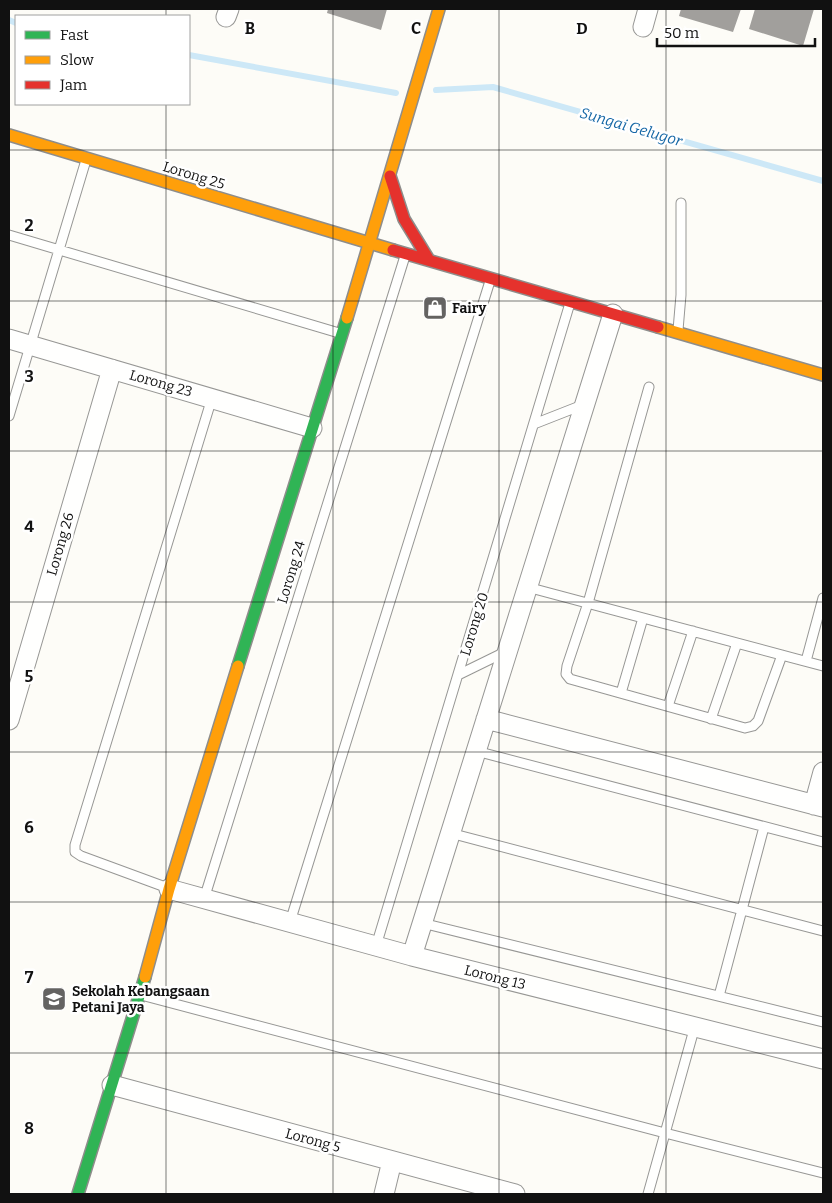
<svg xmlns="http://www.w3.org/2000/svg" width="832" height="1203" font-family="Bitter,serif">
<rect width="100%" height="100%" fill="#fdfcf7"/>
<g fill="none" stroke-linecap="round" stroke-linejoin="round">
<path stroke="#cde8f7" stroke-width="6" d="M9 20 16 23
M189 55 396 93
M436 90 493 87 823 181"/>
</g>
<path fill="#a19f9c" d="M328 9H387L381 30 327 13Z
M681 9H741L733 32 679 16Z
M755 9H814L803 46 749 29Z"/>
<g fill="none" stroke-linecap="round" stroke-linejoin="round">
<defs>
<path id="lane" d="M9 235 339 333
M678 330 681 295V203
M649 387 588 603 567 666 566 674 570 679 745 728 753 726 758 721 782 655
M9 416 86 160
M534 424 585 404
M527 587 823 666
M806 661 823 598
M458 675 505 652
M621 693 643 618
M668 706 693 631
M711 719 737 643
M476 751 823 842
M450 833 823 931
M168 888 81 856 75 852V845L212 398
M204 899 405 256
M290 922 490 281
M422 923 823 1022
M376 946 570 303
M141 995 665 1133 823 1173
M719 996 764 827
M648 1194 695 1026"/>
<path id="street" d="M226 17 229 9
M643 27 648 9
M9 339 312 428
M486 719 823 807
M9 720 112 369
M814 805 823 772
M169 889 412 956 823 1059
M412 956 613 314
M112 1085 515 1194
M384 1194 392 1161"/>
<path id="fast" d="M238 666 347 318
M78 1194 145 977"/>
<path id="slow" d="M9 135 393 250
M347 318 439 9
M658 327 823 375
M145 977 169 889 238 666"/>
<path id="jam" d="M390 176 404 219 429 260
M393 250 658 327"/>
</defs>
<use href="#lane" stroke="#979795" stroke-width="11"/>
<use href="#street" stroke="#979795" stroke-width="21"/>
<use href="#fast" stroke="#8e8d8b" stroke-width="14"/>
<use href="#slow" stroke="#8e8d8b" stroke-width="14"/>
<use href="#jam" stroke="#8e8d8b" stroke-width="14"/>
<use href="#lane" stroke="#fffffe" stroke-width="9"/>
<use href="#street" stroke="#fffffe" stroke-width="19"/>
<use href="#fast" stroke="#30b455" stroke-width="11"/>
<use href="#slow" stroke="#ff9f0a" stroke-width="11"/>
<use href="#jam" stroke="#e5322d" stroke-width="11"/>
</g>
<path fill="none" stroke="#111" stroke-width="1" stroke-opacity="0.55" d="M166 9V16M333 9V1194M499 9V1194M666 9V1194M166 104V1194M9 150H823M9 301H823M9 451H823M9 602H823M9 752H823M9 902H823M9 1053H823"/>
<defs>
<symbol id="shop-square" viewBox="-11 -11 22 22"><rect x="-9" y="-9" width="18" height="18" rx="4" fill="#646362" stroke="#fff"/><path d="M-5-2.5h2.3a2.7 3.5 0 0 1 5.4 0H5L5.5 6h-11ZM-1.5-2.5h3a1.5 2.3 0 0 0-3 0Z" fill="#fff"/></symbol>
<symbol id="school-square" viewBox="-11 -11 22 22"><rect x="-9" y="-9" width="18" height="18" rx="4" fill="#646362" stroke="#fff"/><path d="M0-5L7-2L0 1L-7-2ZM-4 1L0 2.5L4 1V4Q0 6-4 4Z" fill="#fff"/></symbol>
</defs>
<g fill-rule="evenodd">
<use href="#shop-square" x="421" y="294" width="28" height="28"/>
<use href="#school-square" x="40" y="985" width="28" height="28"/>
</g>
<g text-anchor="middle" stroke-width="5" stroke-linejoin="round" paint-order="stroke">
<g font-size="14" fill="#111" stroke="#fff">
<text transform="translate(194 175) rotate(17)" y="5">Lorong 25</text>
<text transform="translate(161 383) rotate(16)" y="5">Lorong 23</text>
<text transform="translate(60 544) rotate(-74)" y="5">Lorong 26</text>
<text transform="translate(291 572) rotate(-73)" y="5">Lorong 24</text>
<text transform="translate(474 624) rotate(-73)" y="5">Lorong 20</text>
<text transform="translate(495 977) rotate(14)" y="5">Lorong 13</text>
<text transform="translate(313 1140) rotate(15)" y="5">Lorong 5</text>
</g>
<g font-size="14" font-weight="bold" fill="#111" stroke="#fff" text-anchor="start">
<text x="452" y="313">Fairy</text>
<text x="72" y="996">Sekolah Kebangsaan<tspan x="72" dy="16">Petani Jaya</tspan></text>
</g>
<g font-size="15" font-style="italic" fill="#1768a6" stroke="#fff">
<text transform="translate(631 127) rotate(16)" y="5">Sungai Gelugor</text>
</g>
</g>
<g font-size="16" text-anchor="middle" font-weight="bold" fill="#111" stroke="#fff" stroke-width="5" stroke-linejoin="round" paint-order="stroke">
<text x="250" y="34">B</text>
<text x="416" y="34">C</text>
<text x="582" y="34">D</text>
<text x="29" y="231">2</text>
<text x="29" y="382">3</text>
<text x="29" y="532">4</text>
<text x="29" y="682">5</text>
<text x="29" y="833">6</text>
<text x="29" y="983">7</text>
<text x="29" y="1134">8</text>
</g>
<rect width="832" height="1203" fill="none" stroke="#111111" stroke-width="20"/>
<rect x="15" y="15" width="175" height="90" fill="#ffffff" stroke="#a0a0a0"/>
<rect x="25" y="31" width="25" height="8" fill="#30b455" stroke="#a0a0a0"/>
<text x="60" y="40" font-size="15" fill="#111111">Fast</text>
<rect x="25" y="56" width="25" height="8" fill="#ff9f0a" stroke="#a0a0a0"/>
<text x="60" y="65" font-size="15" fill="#111111">Slow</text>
<rect x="25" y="81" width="25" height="8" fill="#e5322d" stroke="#a0a0a0"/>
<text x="60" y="90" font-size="15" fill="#111111">Jam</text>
<path d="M657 38v8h158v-8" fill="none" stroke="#111111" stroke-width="2.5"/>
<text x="664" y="38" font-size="15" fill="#111111" stroke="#ffffff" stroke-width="4" paint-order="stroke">50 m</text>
</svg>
